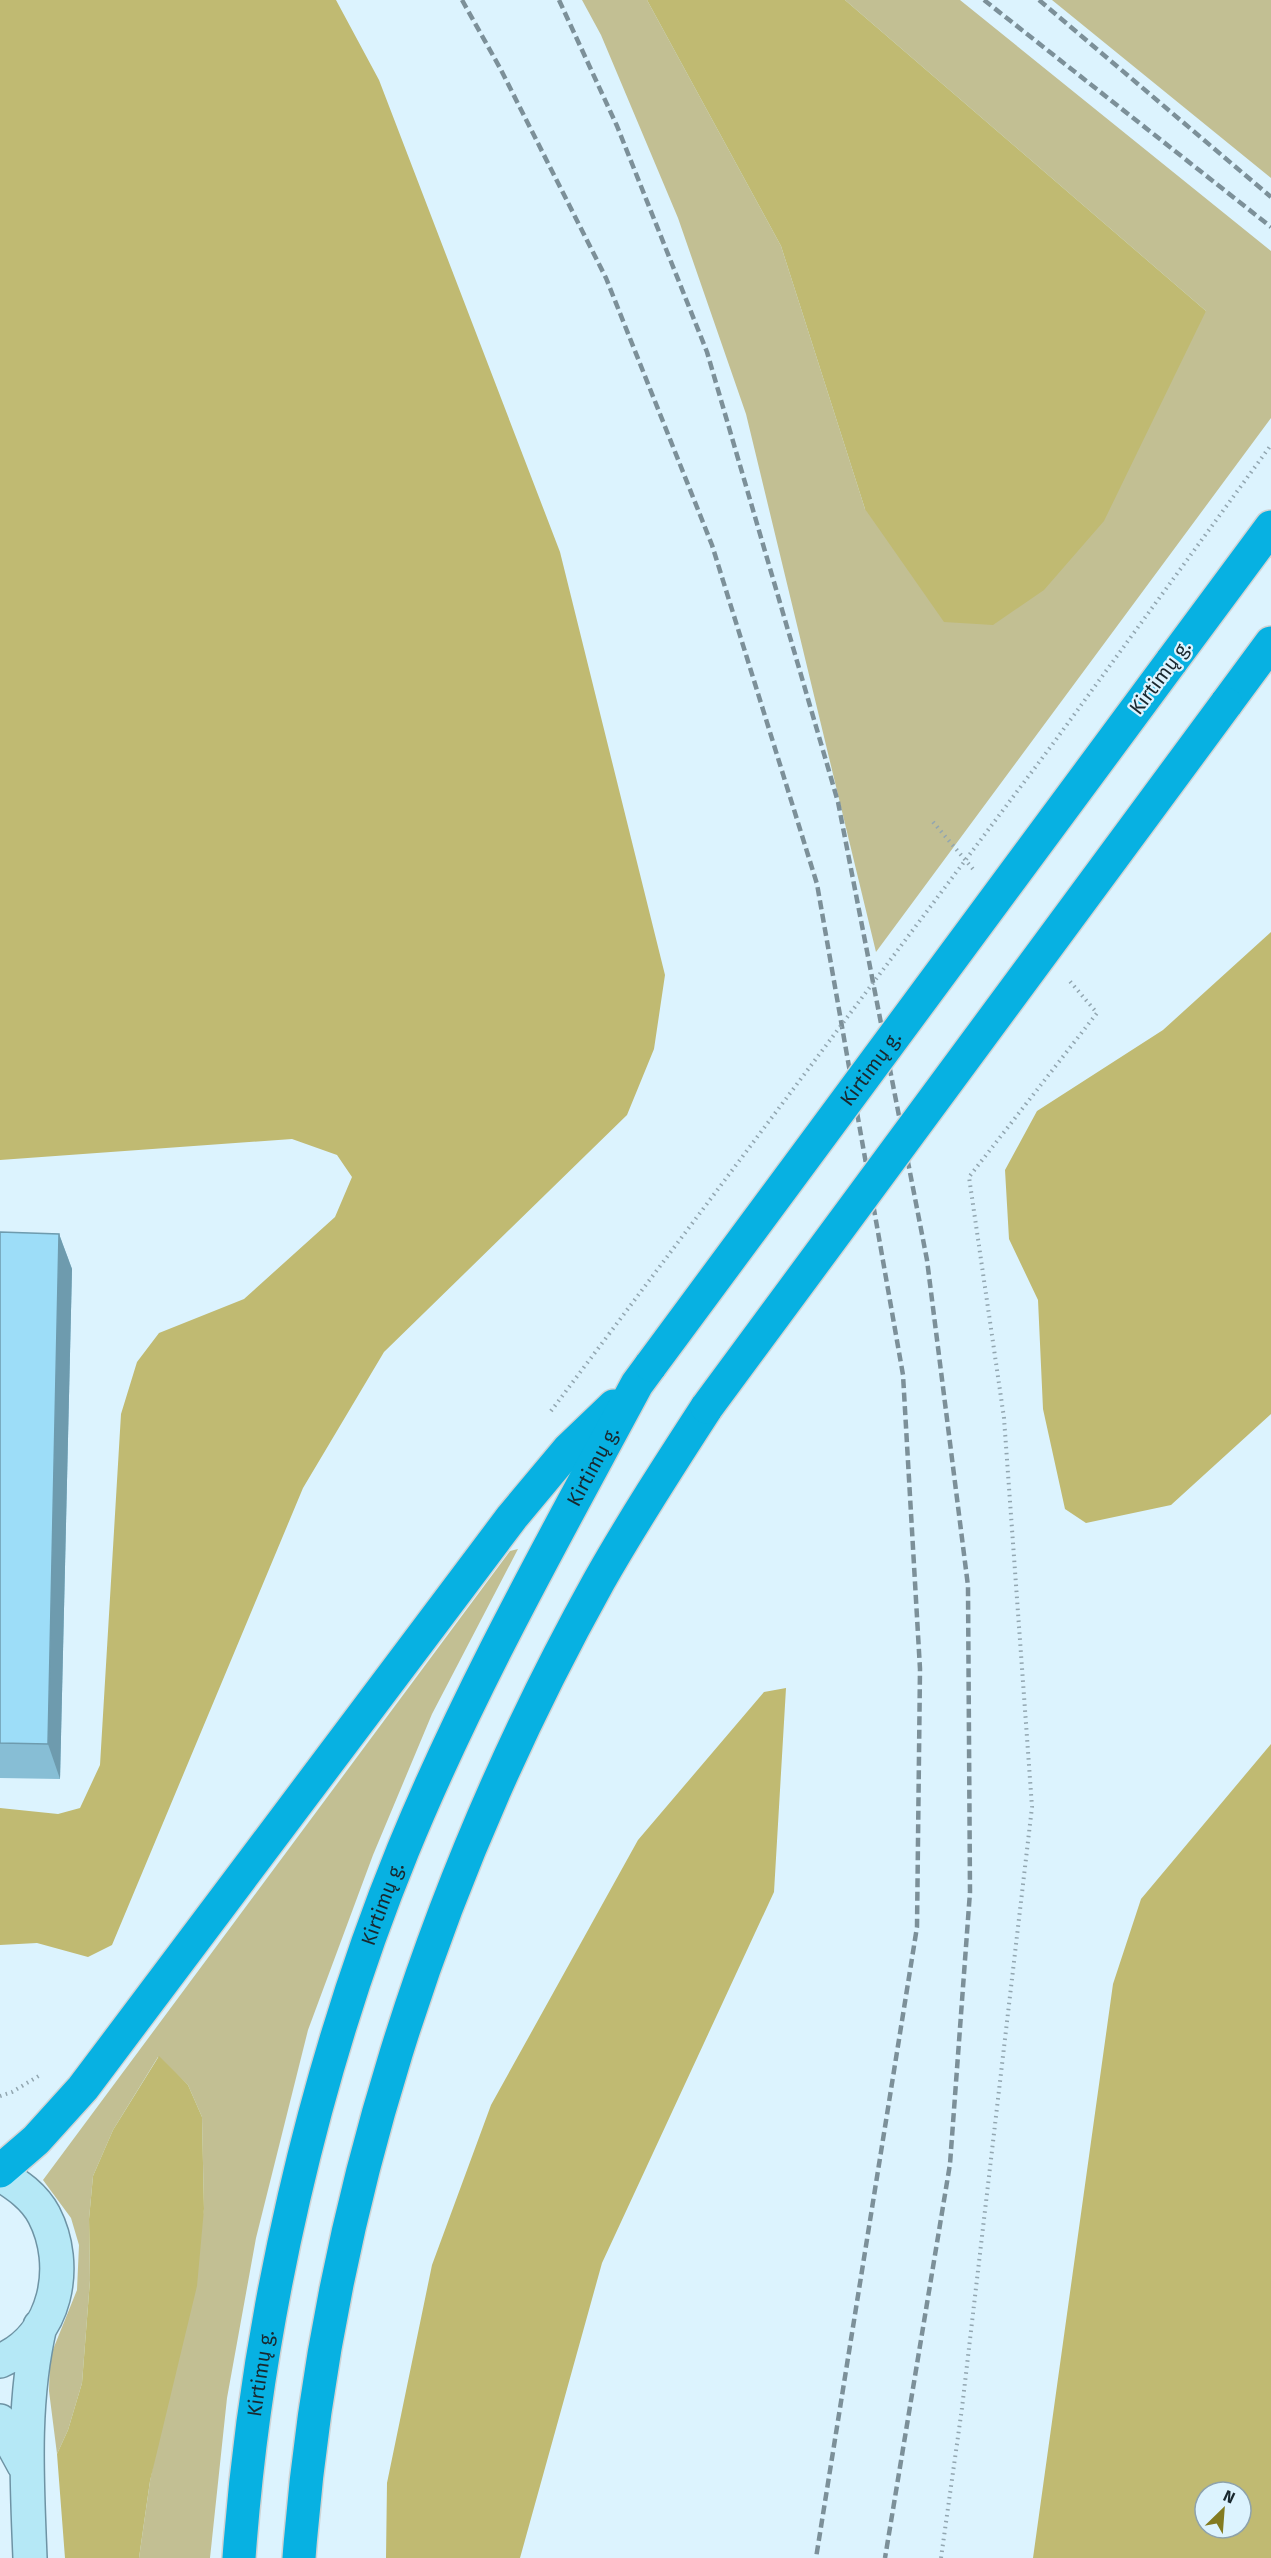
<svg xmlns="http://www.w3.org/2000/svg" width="1271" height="2558" font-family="'Fira Sans',sans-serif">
<rect width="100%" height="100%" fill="#dcf3fe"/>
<path fill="#c2bf93" d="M582 0H647L781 246 865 509 1206 311 845 0H960L1271 251V418L876 952 746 414 678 218 601 35Z
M1052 0H1271V178Z
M518 1549 432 1714 373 1855 308 2030 256 2238 227 2398 210 2558H139L150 2481 204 2209 202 2117 188 2085 158 2057 113 2130 93 2176 89 2219 90 2280 82 2383 68 2430 57 2454 49 2391 50 2357 77 2290 79 2245 71 2218 43 2180 510 1551Z"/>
<path fill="#c0ba72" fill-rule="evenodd" d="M0 0H336L379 80 560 552 665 975 654 1049 627 1115 384 1352 303 1488 112 1945 88 1957 37 1943 0 1945V1808L58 1814 80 1808 100 1765 121 1414 137 1362 159 1333 244 1299 335 1217 352 1177 337 1155 292 1139 0 1160Z
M647 0H845L1206 311 1104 521 1044 590 993 625 944 622 865 509 781 246Z
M1271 932V1414L1171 1505 1086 1523 1065 1509 1043 1409 1038 1300 1009 1239 1005 1170 1037 1111 1163 1030Z
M786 1688 774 1892 602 2263 520 2558H386L387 2483 432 2265 491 2105 638 1840 764 1692Z
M1271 1744V2558H1033L1113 1984 1141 1899ZM1205 2492H1241V2528H1205Z
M159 2056 188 2085 202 2117 204 2209 197 2286 150 2481 139 2558H65L57 2454 68 2430 82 2383 90 2280 89 2219 93 2176 113 2130Z"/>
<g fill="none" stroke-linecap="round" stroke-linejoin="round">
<defs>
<path id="secondary" d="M0 2174C17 2185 34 2196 44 2215 70 2265 57 2337 0 2361
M0 2421 24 2465
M30 2558C27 2480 22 2403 40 2326"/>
<g id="highway">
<path d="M1171 662 1271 527"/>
<path d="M1226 704 1271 643"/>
<path d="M0 2171 36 2140 83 2088 512 1517 568 1450 614 1406"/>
<path id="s1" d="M239 2558C256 2323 314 2068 403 1850 469 1689 555 1537 637 1384L651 1365"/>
<path d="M299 2558C325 2215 432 1881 599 1581 633 1521 670 1464 707 1407"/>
</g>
</defs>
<use href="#secondary" stroke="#6e93a4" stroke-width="36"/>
<use href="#highway" stroke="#d1d4d5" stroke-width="36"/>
<path stroke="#92a6b0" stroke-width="4" stroke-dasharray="1.5 4.5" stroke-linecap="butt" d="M933 822 973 869
M551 1411 609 1334
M0 2096 12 2092 42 2074
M941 2558 962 2408 1032 1807 1004 1418 969 1177 1097 1013 1068 979"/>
<use href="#secondary" stroke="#b5e8f6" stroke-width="33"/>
<use href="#highway" stroke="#07b1e2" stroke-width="33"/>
<path stroke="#7c9099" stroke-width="4.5" stroke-dasharray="9 4.5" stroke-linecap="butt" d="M462 0 500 68 606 278 712 545 817 884 903 1375 920 1669 917 1927 816 2558
M559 0 617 126 707 352 838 802 927 1260 968 1586 970 1892 950 2164 885 2558
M984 0 1271 227
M1039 0 1271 197"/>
<defs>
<g id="highway-bridge">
<path id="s2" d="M651 1365 1171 662"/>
<path d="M707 1407 1226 704"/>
</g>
</defs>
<use href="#highway-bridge" stroke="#d1d4d5" stroke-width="36" stroke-linecap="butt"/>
<path stroke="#92a6b0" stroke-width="4" stroke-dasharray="1.5 4.5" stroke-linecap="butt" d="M609 1334 1052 745 1271 445"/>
<use href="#highway-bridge" stroke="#07b1e2" stroke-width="33"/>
</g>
<path fill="#87bed5" d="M0 1232 59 1234 72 1269 60 1779 0 1778Z"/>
<path fill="#6e9bae" d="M59 1234 72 1269 60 1779 48 1744Z"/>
<path fill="#9dddf8" stroke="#6e9bae" stroke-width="1.5" d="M0 1232 59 1234 48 1744 0 1743Z"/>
<g text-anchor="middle" stroke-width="4.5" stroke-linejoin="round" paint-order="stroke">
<g font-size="20" fill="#19282f" stroke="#dcf3fe">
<text transform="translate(1160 677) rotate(-53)" y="7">Kirtimų g.</text>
<text dy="7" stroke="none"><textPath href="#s2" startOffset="369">Kirtimų g.</textPath></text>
<text dy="7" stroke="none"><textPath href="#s1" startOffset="1158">Kirtimų g.</textPath></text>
<text dy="7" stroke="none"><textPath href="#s1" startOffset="672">Kirtimų g.</textPath></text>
<text dy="7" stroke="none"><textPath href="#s1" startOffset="186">Kirtimų g.</textPath></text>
</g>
</g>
<g transform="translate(1223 2510) rotate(25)"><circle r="28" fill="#dcf3fe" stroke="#8ea2ab" stroke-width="1.5"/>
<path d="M0-4.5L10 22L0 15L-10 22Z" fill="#837b21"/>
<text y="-9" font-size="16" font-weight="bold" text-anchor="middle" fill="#19282f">N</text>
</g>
</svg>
